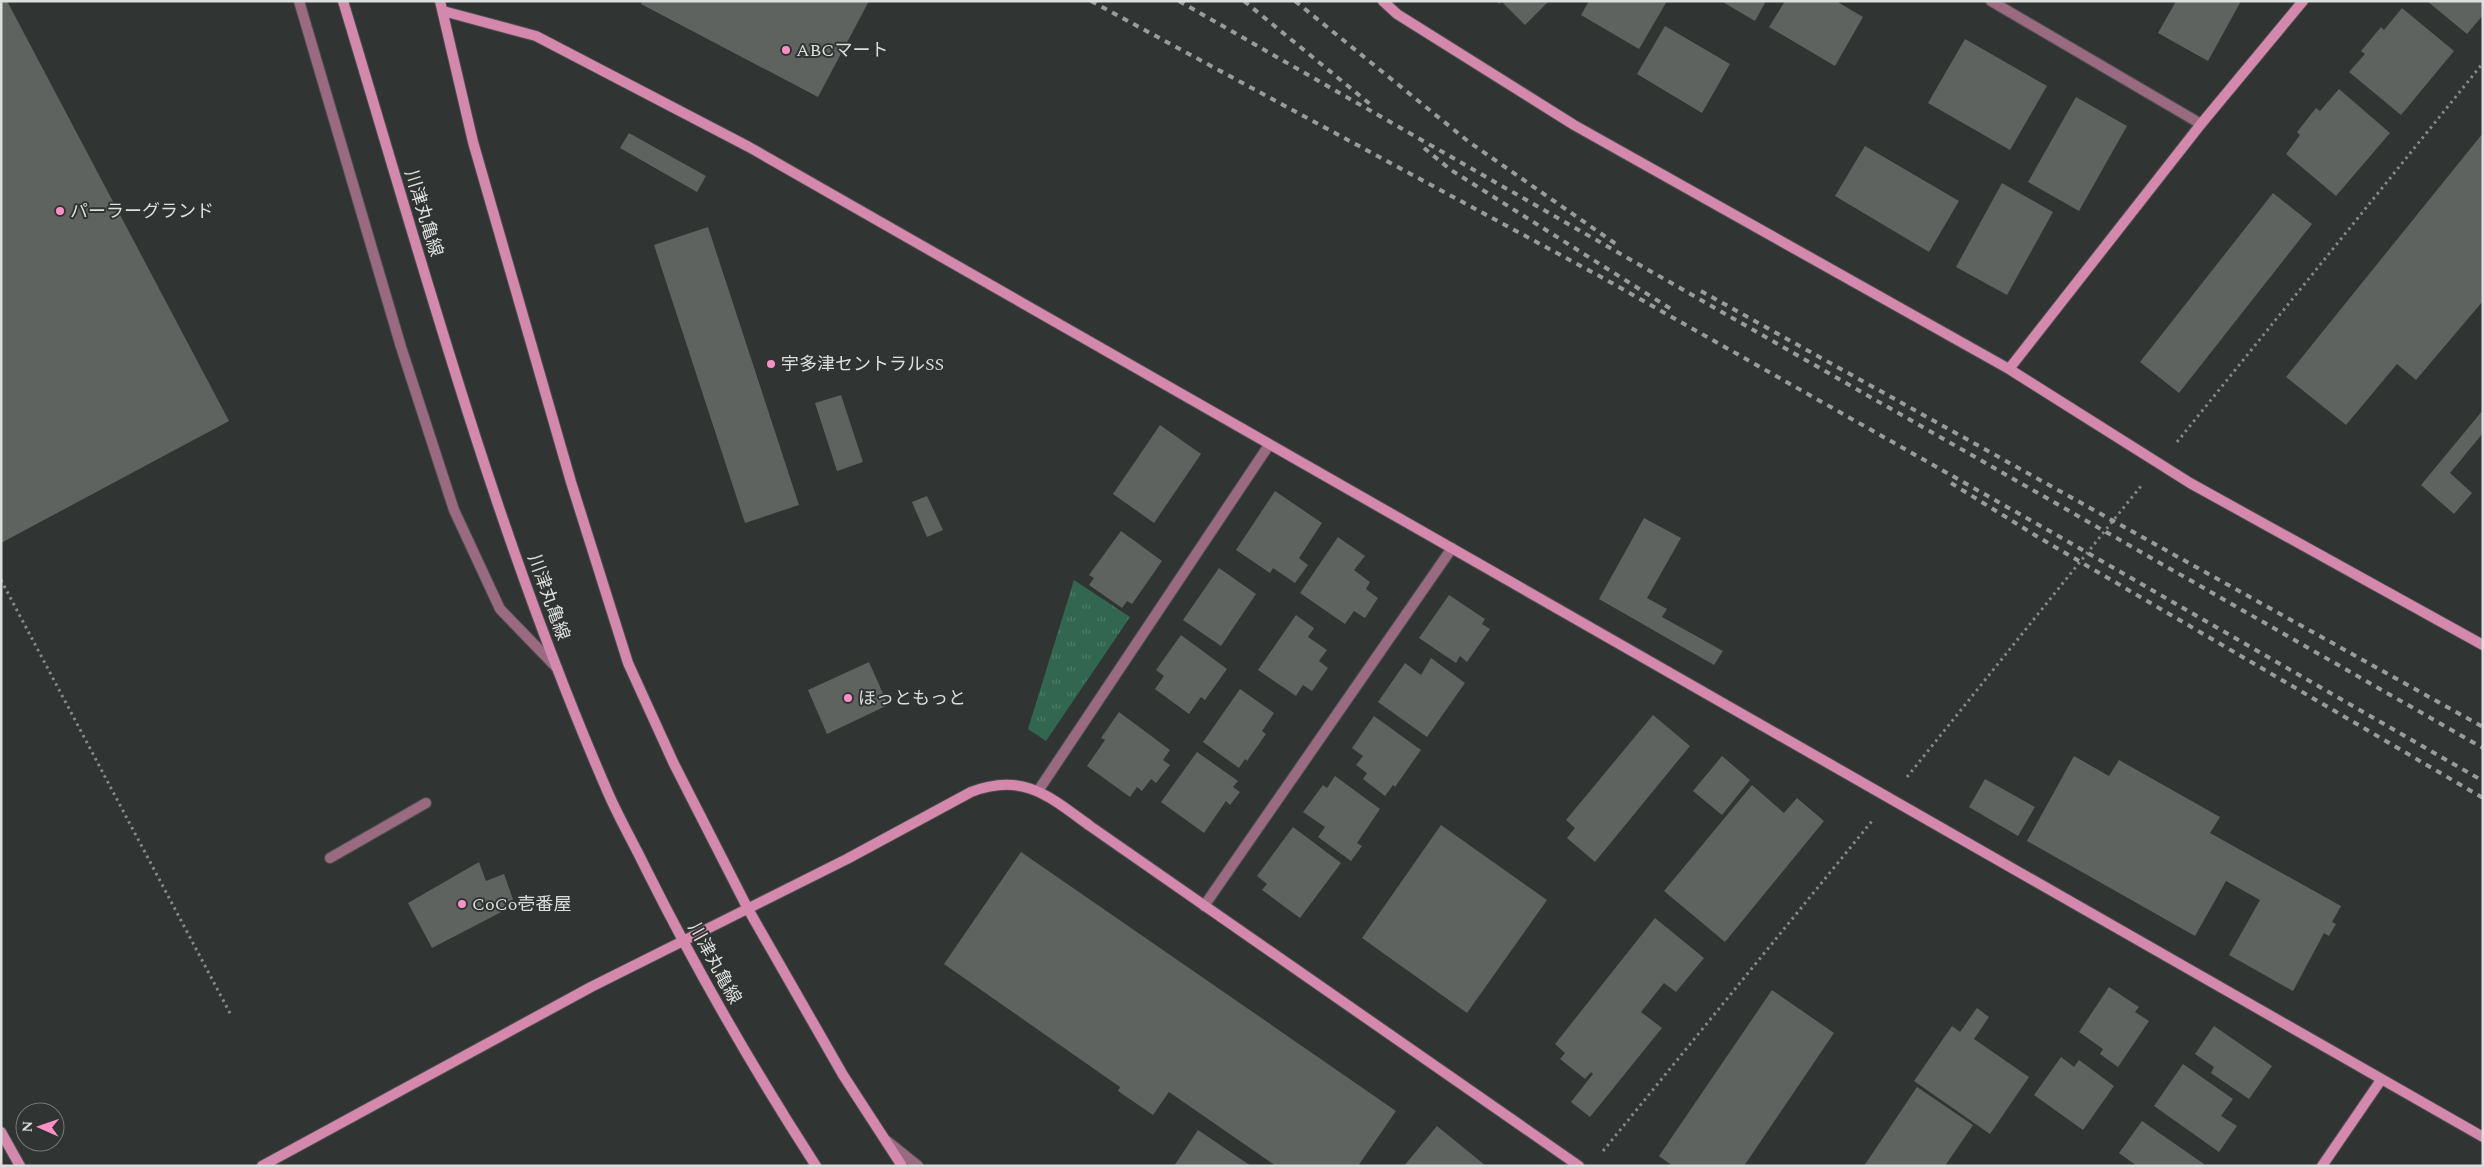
<svg xmlns="http://www.w3.org/2000/svg" width="2484" height="1167" font-family="Spectral,'Noto Sans JP',serif">
<defs>
<pattern id="grass-tufts" width="24" height="20" patternUnits="userSpaceOnUse" patternTransform="scale(1.25)"><rect width="24" height="20" fill="#326650"/><path d="M3 7l-1-3M5 7V3M7 7l1-3M15 17l-1-3M17 17v-4M19 17l1-3" fill="none" stroke="#4f7b69"/></pattern>
</defs>
<rect width="100%" height="100%" fill="#303432"/>
<path fill="url(#grass-tufts)" d="M1074 580 1130 617 1046 741 1028 729Z"/>
<path fill="#5e6360" d="M1 1H7L229 421 1 543Z
M642 1H869L818 97 641 4Z
M1497 1H1549L1525 25 1502 2 1499 4Z
M1589 1H1667L1639 49 1581 15Z
M1721 1H1766L1755 21Z
M1785 1H1836L1863 17 1835 66 1769 27Z
M2176 1H2241L2208 61 2158 33Z
M2427 1H2483V15L2467 34Z
M2402 8 2454 51 2401 115 2349 72 2365 54 2361 51 2381 27 2384 30Z
M1665 26 1730 64 1702 113 1637 74Z
M1965 39 2047 86 2010 150 1928 103Z
M2339 89 2390 133 2336 196 2286 154 2300 135 2297 132 2316 108 2320 111Z
M2076 97 2127 126 2079 211 2028 182Z
M629 133 706 176 697 192 620 148Z
M2483 133V301L2416 380 2397 364 2346 425 2286 377Z
M1865 146 1959 201 1929 252 1835 196Z
M2002 183 2053 212 2007 295 1956 267Z
M2273 193 2312 224 2179 393 2140 362Z
M708 227 799 505 745 523 654 245Z
M841 395 863 462 837 471 815 403Z
M2483 410V433L2450 473 2472 493 2454 514 2421 485Z
M1160 425 1201 454 1154 523 1113 494Z
M1275 491 1322 523 1299 558 1308 565 1295 583 1273 568 1270 573 1236 550Z
M927 496 943 530 927 537 912 502Z
M1644 518 1681 538 1647 598 1667 609 1662 617 1723 651 1714 665 1599 599Z
M1121 531 1162 561 1132 604 1127 601 1122 608 1089 585 1094 578 1089 575Z
M1338 537 1365 556 1354 570 1370 582 1366 589 1378 598 1365 618 1354 611 1345 624 1300 593Z
M1219 568 1256 594 1221 646 1183 620Z
M1449 595 1485 619 1482 624 1490 629 1467 662 1460 656 1456 663 1419 638Z
M1296 615 1314 628 1308 637 1327 650 1319 661 1328 668 1312 691 1303 685 1296 696 1258 670Z
M1181 635 1227 669 1205 700 1201 697 1189 714 1155 689 1164 676 1156 670Z
M1431 658 1465 683 1427 737 1378 702 1405 663 1421 675Z
M869 662 888 705 827 734 808 690Z
M1240 689 1274 713 1262 731 1266 734 1247 761 1245 759 1239 768 1203 742Z
M1119 712 1170 750 1163 760 1170 765 1156 783 1151 779 1142 791 1137 787 1130 797 1087 766 1105 740 1101 738Z
M1653 715 1690 746 1595 862 1567 838 1575 828 1566 820Z
M1374 716 1421 750 1395 787 1393 785 1385 796 1363 779 1367 773 1356 765 1363 756 1352 748Z
M1197 752 1238 781 1233 787 1240 792 1230 805 1226 801 1204 833 1161 802Z
M1722 756 1750 780 1722 815 1693 791Z
M2074 756 2109 776 2119 760 2220 817 2210 833 2341 906 2332 922 2336 924 2329 936 2324 933 2293 991 2229 955 2260 900 2226 881 2195 936 2027 841Z
M1335 776 1380 809 1357 843 1362 846 1351 861 1318 837 1325 827 1303 812 1323 785 1327 788Z
M1985 779 2035 807 2018 836 1969 807Z
M1752 785 1784 813 1797 798 1824 821 1725 942 1664 891Z
M1441 825 1547 900 1467 1013 1362 938Z
M1293 827 1341 863 1300 918 1262 890 1267 884 1257 876Z
M1021 852 1396 1111 1358 1166H1276L1169 1092 1153 1115 1118 1091 1120 1087 944 964Z
M479 862 486 881 504 874 515 905 432 948 408 903Z
M1655 918 1704 958 1676 992 1664 983 1641 1012 1662 1028 1590 1117 1571 1102 1593 1074 1591 1072 1585 1079 1560 1059 1565 1053 1555 1044Z
M2109 987 2139 1007 2135 1012 2149 1021 2118 1067 2100 1054 2103 1049 2079 1032Z
M1772 990 1834 1033 1744 1166H1673L1659 1156Z
M1977 1008 1989 1017 1974 1039 2029 1077 1990 1134 1914 1081 1952 1026 1960 1032Z
M2214 1026 2272 1066 2249 1099 2211 1073 2214 1067 2195 1054Z
M2061 1057 2074 1067 2079 1060 2114 1086 2083 1130 2034 1095Z
M2183 1064 2233 1099 2221 1116 2237 1126 2219 1152 2154 1106Z
M1917 1087 1973 1125 1945 1166H1864Z
M2142 1121 2204 1164 2203 1166H2137L2119 1153Z
M1437 1126 1486 1166H1404Z
M1198 1130 1251 1166H1174Z"/>
<g fill="none" stroke-linecap="round" stroke-linejoin="round">
<defs>
<path id="lane" d="M330 858 426 803"/>
<path id="street" d="M299 1 401 347 454 510 500 609 557 668
M1991 1 2201 124
M1038 791 1269 445
M1204 906 1452 548
M887 1141 918 1166"/>
<path id="secondary" d="M343 1C424 268 497 539 609 795 620 820 634 844 646 869 697 971 754 1070 816 1166
M440 1 473 142 571 482 628 663 674 764 748 909 843 1075 902 1166
M1383 1 1397 14 1574 125 2009 369 2190 483 2483 645
M443 11 536 36 749 147 2483 1137
M2009 369 2201 124 2303 1
M1 1132 20 1166
M262 1166 591 987 847 859 971 792C1023 772 1049 796 1090 826L1579 1166
M2322 1166 2381 1080"/>
</defs>
<use href="#lane" stroke="#4c4f4d" stroke-width="12"/>
<use href="#street" stroke="#4c4f4d" stroke-width="12"/>
<use href="#secondary" stroke="#4c4f4d" stroke-width="12"/>
<path stroke="#858987" stroke-width="3" stroke-dasharray="2.5 4" stroke-linecap="butt" d="M2177 442 2483 63
M1 580 231 1015
M1907 777 2141 486
M1603 1151 1872 821"/>
<use href="#lane" stroke="#9a6b80" stroke-width="10"/>
<use href="#street" stroke="#9a6b80" stroke-width="10"/>
<use href="#secondary" stroke="#d489ac" stroke-width="10"/>
<path stroke="#989c9a" stroke-width="4" stroke-dasharray="6 6" stroke-linecap="butt" d="M1091 1 1603 278 2046 529 2483 781
M1179 1 2483 748
M1244 1 1370 104
M1295 1 1469 142 1616 244
M1424 148 1451 170 1671 309
M1701 291 2483 727
M1951 483 2038 537 2483 798"/>
</g>
<g fill="#fc8fc3" stroke="#303432" stroke-width="2">
<circle cx="786" cy="50" r="5"/>
<circle cx="60" cy="211" r="5"/>
<circle cx="771" cy="364" r="5"/>
<circle cx="848" cy="698" r="5"/>
<circle cx="462" cy="904" r="5"/>
</g>
<g text-anchor="middle" stroke-width="4" stroke-linejoin="round" paint-order="stroke">
<g font-size="18" fill="#dcdfdd" stroke="#303432" text-anchor="start">
<text x="796" y="56">ABCマート</text>
<text x="70" y="217">パーラーグランド</text>
<text x="781" y="370">宇多津セントラルSS</text>
<text x="858" y="704">ほっともっと</text>
<text x="472" y="910">CoCo壱番屋</text>
</g>
<g font-size="18" fill="#dcdfdd" stroke="#303432">
<text transform="translate(424 213) rotate(73)" y="6">川津丸亀線</text>
<text transform="translate(549 597) rotate(70)" y="6">川津丸亀線</text>
<text transform="translate(715 963) rotate(61)" y="6">川津丸亀線</text>
</g>
</g>
<rect width="2484" height="1167" fill="none" stroke="#dcdfdd" stroke-width="5"/>
<g transform="translate(40 1127) rotate(272)"><circle r="24" fill="#303432" stroke="#757876"/>
<path d="M0-4L9 19L0 12L-9 19Z" fill="#fc8fc3"/>
<text y="-8" font-size="14" font-weight="bold" text-anchor="middle" fill="#dcdfdd">N</text>
</g>
</svg>
